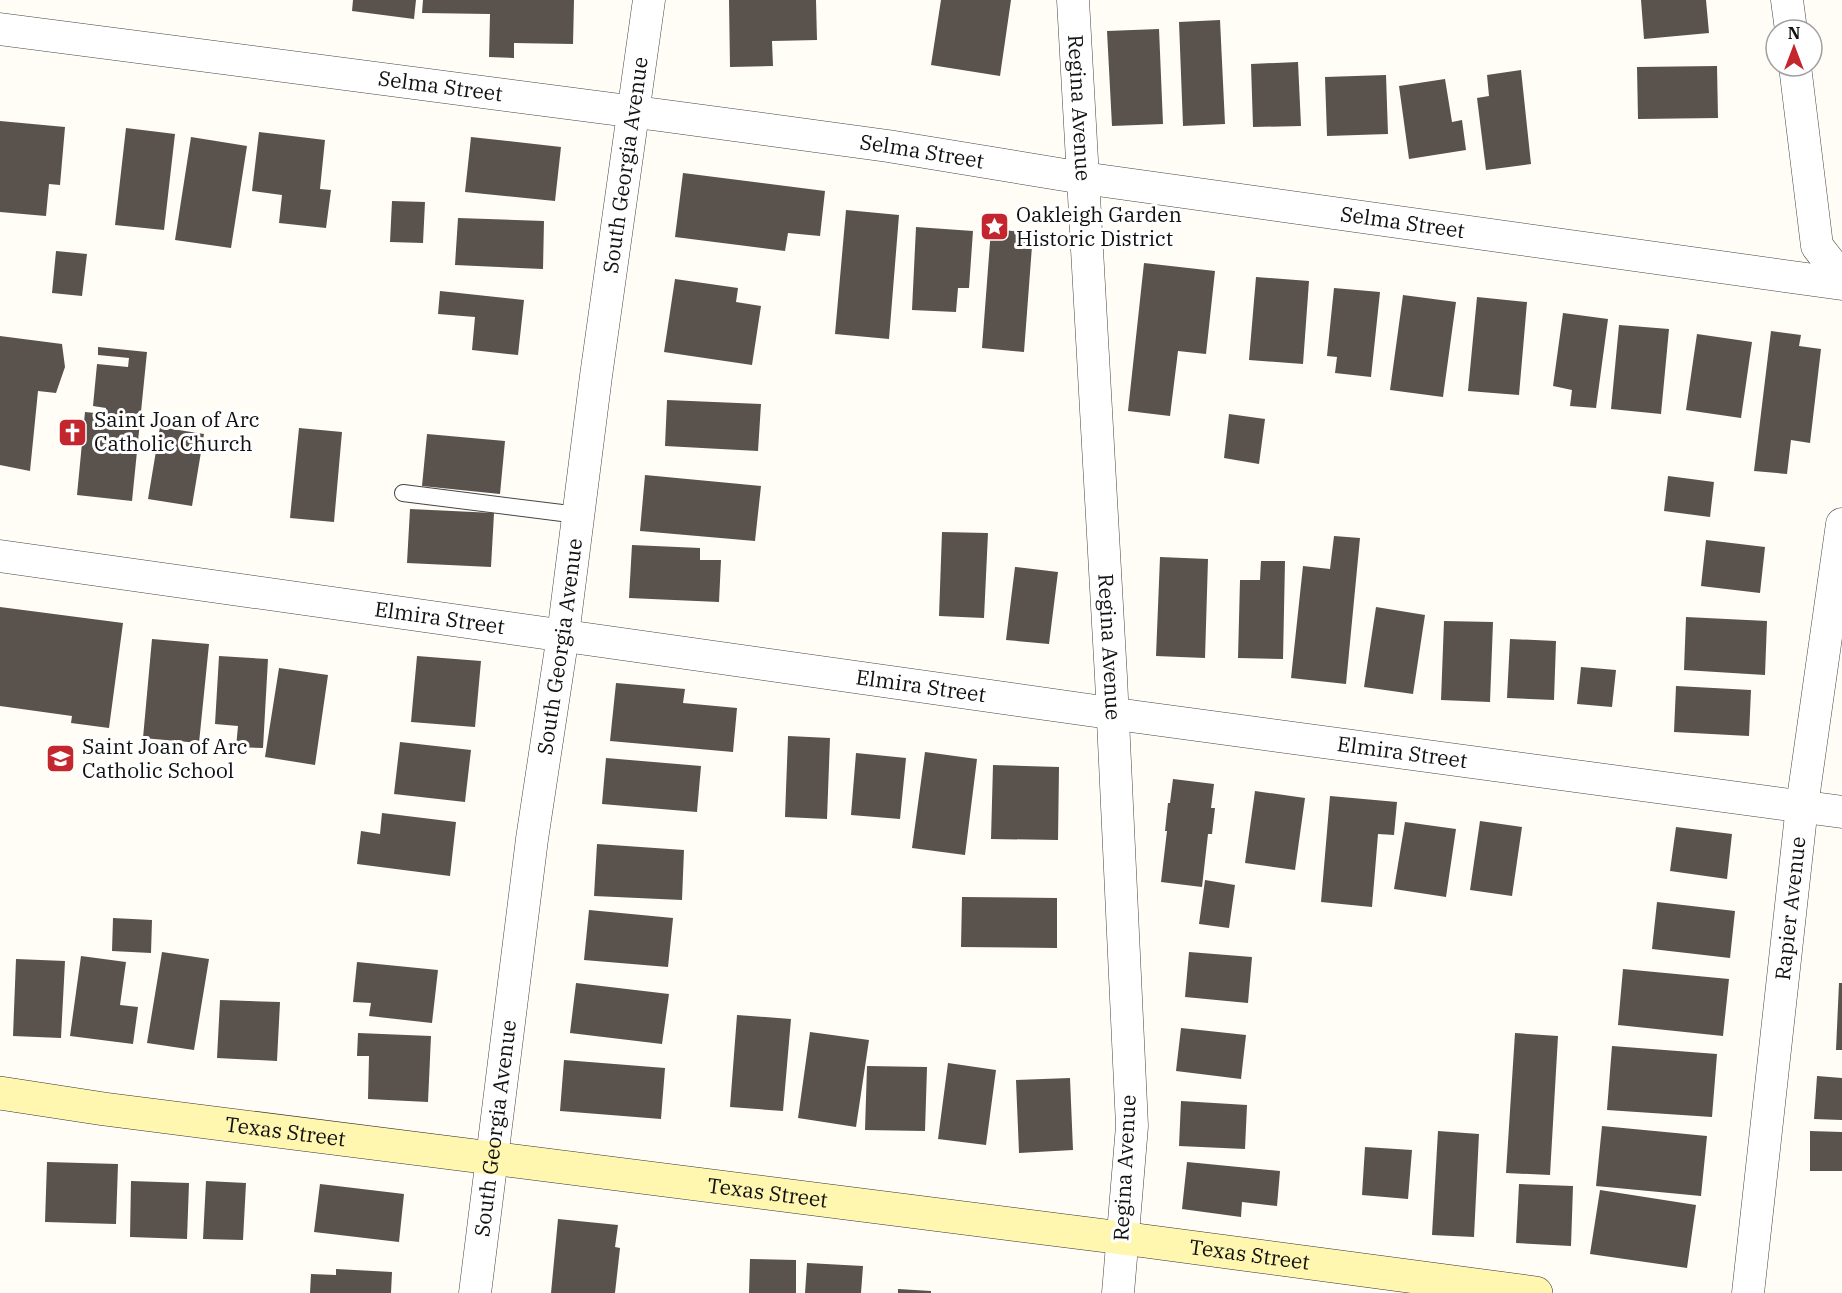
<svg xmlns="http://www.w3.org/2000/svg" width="1842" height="1293" font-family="'IBM Plex Serif',serif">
<rect width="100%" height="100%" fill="#fffdf5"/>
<path fill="#5a524d" d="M353 0H416L414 19 352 11Z
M423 0H574L573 44 514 43V58L489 57 490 14 422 13Z
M729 0H816L817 40 772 41 773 66 730 67Z
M941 0H1011L1000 76 931 65Z
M1641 0H1706L1709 33 1644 39Z
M1220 20 1225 124 1183 126 1179 22Z
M1159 29 1163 124 1112 126 1107 31Z
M1298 62 1301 126 1253 127 1251 64Z
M1717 66 1718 118 1638 119 1637 67Z
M1521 70 1531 164 1486 170 1477 98 1489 96 1487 75Z
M1386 75 1388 134 1327 136 1325 77Z
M1445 79 1452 122 1462 120 1466 150 1409 159 1399 86Z
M0 121 65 127 60 185 49 184 46 216 0 212Z
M126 128 175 134 164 230 115 225Z
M259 132 325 140 320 189 331 190 326 228 279 223 282 195 252 191Z
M191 137 247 146 231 248 175 240Z
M471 137 561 147 555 201 465 192Z
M683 173 825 191 820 236 788 233 785 251 675 237Z
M392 201 425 202 423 243 390 242Z
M846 210 899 215 889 339 835 334Z
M458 218 544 221 543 269 455 265Z
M916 227 973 231 969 288H958L956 312 912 310Z
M991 229 1033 233 1024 352 982 348Z
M56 251 87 254 82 296 52 293Z
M1144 263 1215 271 1206 354 1178 351 1170 416 1128 411Z
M1256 277 1309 281 1303 364 1249 360Z
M675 279 738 288 736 302 761 306 752 365 664 352Z
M1334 288 1380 292 1371 377 1335 373 1337 357 1327 356Z
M440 291 524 300 518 355 472 350 475 317 438 314Z
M1403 295 1456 302 1443 397 1390 390Z
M1477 297 1527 302 1519 395 1468 391Z
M1563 313 1608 319 1596 408 1570 406 1572 390 1553 386Z
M1619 325 1669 329 1661 414 1611 409Z
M1771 331 1801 335 1799 346 1821 349 1810 443 1791 440 1787 474 1754 471Z
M1697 334 1752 342 1741 418 1686 410Z
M0 336 62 344 65 367 56 393 38 391 30 471 0 465Z
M98 347 147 352 132 501 77 495 85 412 105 414 106 408 93 406 97 364 128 367 129 358 98 355Z
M667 400 761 404 758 451 665 446Z
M1229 414 1265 419 1259 464 1224 458Z
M160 427 204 434 192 506 148 499Z
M299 428 342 432 334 522 290 518Z
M427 434 505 441 500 494 422 486Z
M645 475 761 486 755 541 640 531Z
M1668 476 1714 482 1710 517 1664 511Z
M410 509 494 513 491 567 407 563Z
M942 532 988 533 984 618 939 616Z
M1334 536 1360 538 1346 684 1291 678 1303 566 1330 569Z
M1706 540 1765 547 1760 593 1701 586Z
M632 545 700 548V560H721L719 602 629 598Z
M1160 557 1208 559 1205 658 1156 656Z
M1261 561H1285L1283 659 1238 658 1240 580H1260Z
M1015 567 1058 572 1049 644 1006 640Z
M0 607 123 623 109 728 71 723 72 716 0 706Z
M1376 607 1425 615 1413 694 1364 687Z
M1686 617 1767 621 1765 675 1684 670Z
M1444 621 1493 622 1490 702 1441 700Z
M152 639 209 644 199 743 143 738Z
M1510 639 1556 641 1554 700 1507 698Z
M219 656 268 659 263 748 236 747 238 726 215 724Z
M417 656 481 661 475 727 411 722Z
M1581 667 1616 670 1612 707 1577 704Z
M279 668 328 675 315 765 265 757Z
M616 683 685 689 683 703 737 708 733 752 610 741Z
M1676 686 1751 690 1749 736 1674 732Z
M788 736 830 738 827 819 785 817Z
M400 742 471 750 465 802 394 794Z
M925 752 977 759 965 855 912 848Z
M856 753 906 758 900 819 851 815Z
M606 758 701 766 697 812 602 804Z
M993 765 1059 767 1058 840 991 839Z
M1173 779 1214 784 1211 808H1215L1212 834H1208L1202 887 1161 882 1167 831H1165L1168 803H1170Z
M1255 791 1305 798 1295 870 1245 863Z
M1330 796 1397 802 1394 835 1378 834 1372 907 1321 902Z
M382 813 456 822 450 876 357 864 361 831 380 834Z
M1480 821 1522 827 1512 896 1470 890Z
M1405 822 1456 829 1446 897 1394 889Z
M1676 827 1732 834 1727 879 1670 871Z
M597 844 684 850 682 900 594 896Z
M1205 880 1235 885 1229 928 1199 924Z
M962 897 1057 898V948L961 947Z
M1657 902 1735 911 1730 958 1652 949Z
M589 910 673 918 668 967 584 960Z
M113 918 152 920 151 953 112 951Z
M162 952 209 959 194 1050 147 1043Z
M1189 952 1252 957 1248 1003 1185 997Z
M81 956 126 962 120 1005 138 1007 133 1044 70 1036Z
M16 959 65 961 61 1038 13 1036Z
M357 962 438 970 432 1023 369 1016 371 1003 353 1002Z
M1623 969 1729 979 1723 1036 1618 1025Z
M576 983 669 994 662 1044 570 1033Z
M1839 983H1842V1050H1836Z
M220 1000 280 1002 277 1061 217 1058Z
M737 1015 791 1019 783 1111 730 1107Z
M1181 1028 1246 1035 1241 1079 1176 1071Z
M810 1032 869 1040 856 1127 798 1118Z
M358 1033 431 1036 428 1102 368 1099 369 1056H357Z
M1515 1033 1558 1036 1550 1175 1506 1173Z
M1612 1046 1717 1054 1712 1117 1607 1110Z
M564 1060 665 1068 661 1119 560 1111Z
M948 1063 996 1070 986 1145 938 1139Z
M867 1066 927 1067 925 1131 865 1130Z
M1817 1076 1842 1078V1120L1814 1119Z
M1070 1078 1073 1150 1019 1153 1016 1080Z
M1181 1101 1247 1105 1245 1149 1179 1146Z
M1602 1126 1707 1136 1701 1196 1596 1186Z
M1438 1131 1479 1134 1474 1237 1432 1235Z
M1810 1131 1842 1132V1171H1810Z
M1365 1147 1412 1150 1408 1199 1362 1195Z
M47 1162 118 1164 116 1224 45 1222Z
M1187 1162 1280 1171 1277 1206 1242 1202 1241 1217 1182 1209Z
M131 1181 189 1183 187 1239 130 1237Z
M206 1181 246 1183 243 1240 203 1239Z
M320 1184 404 1194 399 1242 314 1232Z
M1519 1184 1573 1186 1571 1246 1516 1243Z
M1600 1190 1696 1205 1687 1268 1590 1254Z
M558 1219 618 1225 615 1247 620 1248 615 1293H551Z
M750 1259 796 1260V1293H749Z
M807 1263 863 1266 861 1293H805Z
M336 1269 392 1272 391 1293H310L311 1274 336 1275Z
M898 1289 931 1291V1293H898Z"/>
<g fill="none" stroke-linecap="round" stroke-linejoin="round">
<defs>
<path id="lane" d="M403 493 578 515"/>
<g id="street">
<path id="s1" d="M1073 0 1111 677 1132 1126 1118 1293"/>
<path d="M1787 0 1791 30"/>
<path id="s2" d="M0 29 659 115 888 146 1083 178 1842 284"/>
<path d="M1795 66 1817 246 1842 278"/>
<path id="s3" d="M0 556 1138 717 1842 812"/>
<path id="s4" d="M475 1293 532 839 563 635 596 376 649 0"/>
<path id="s5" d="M1748 1293 1802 806 1842 524"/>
</g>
<g id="secondary">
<path id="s6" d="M0 1093 104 1109 1122 1238 1536 1293"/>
</g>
</defs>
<use href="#lane" stroke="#444" stroke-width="18"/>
<use href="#street" stroke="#444" stroke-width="33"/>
<use href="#secondary" stroke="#333" stroke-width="34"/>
<use href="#lane" stroke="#fff" stroke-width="16"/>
<use href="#street" stroke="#fff" stroke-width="32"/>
<use href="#secondary" stroke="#fff6b0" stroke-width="33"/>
</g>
<defs>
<symbol id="sight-square" viewBox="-11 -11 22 22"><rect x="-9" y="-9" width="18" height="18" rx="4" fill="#c4262e" stroke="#fff"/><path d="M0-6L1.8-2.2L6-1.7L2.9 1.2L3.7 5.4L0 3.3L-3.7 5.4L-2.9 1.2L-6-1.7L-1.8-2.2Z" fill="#fff"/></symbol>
<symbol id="church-square" viewBox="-11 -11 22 22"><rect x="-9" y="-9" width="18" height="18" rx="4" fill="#c4262e" stroke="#fff"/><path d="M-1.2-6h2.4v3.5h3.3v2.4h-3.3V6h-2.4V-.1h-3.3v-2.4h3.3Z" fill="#fff"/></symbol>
<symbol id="school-square" viewBox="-11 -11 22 22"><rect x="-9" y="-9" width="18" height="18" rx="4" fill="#c4262e" stroke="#fff"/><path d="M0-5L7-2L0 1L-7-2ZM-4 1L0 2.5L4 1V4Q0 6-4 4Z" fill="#fff"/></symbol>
</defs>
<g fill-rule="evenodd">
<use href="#sight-square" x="978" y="210" width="33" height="33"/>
<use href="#church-square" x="56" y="416" width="33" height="33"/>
<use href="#school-square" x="44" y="742" width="33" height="33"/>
</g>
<g text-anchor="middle" stroke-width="6" stroke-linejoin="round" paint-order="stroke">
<g font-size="21" fill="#111" stroke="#fff">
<text dy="7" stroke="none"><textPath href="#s2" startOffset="444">Selma Street</textPath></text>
<text dy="7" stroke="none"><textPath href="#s1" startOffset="108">Regina Avenue</textPath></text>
<text dy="7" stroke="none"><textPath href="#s2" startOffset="930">Selma Street</textPath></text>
<text dy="7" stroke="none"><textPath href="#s4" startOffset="1138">South Georgia Avenue</textPath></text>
<text dy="7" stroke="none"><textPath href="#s2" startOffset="1416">Selma Street</textPath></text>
<text dy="7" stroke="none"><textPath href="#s3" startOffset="444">Elmira Street</textPath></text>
<text dy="7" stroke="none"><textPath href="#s4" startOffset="652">South Georgia Avenue</textPath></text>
<text dy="7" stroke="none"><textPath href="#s1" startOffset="648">Regina Avenue</textPath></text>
<text dy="7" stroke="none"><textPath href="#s3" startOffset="930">Elmira Street</textPath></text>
<text dy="7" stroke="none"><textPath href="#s3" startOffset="1416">Elmira Street</textPath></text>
<text dy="7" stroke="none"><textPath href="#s5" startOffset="387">Rapier Avenue</textPath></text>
<text dy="7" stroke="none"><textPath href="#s4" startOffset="166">South Georgia Avenue</textPath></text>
<text dy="7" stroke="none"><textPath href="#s6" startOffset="288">Texas Street</textPath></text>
<text transform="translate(1125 1168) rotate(-87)" y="7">Regina Avenue</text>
<text dy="7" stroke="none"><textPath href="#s6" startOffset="774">Texas Street</textPath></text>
<text dy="7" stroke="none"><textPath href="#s6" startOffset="1260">Texas Street</textPath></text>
</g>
<g font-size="21" fill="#111" stroke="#fff" text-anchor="start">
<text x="1016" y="222">Oakleigh Garden<tspan x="1016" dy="24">Historic District</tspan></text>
<text x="94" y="427">Saint Joan of Arc<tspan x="94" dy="24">Catholic Church</tspan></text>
<text x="82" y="754">Saint Joan of Arc<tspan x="82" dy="24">Catholic School</tspan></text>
</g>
</g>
<g transform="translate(1794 48)"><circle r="28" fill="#ffffff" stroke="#a0a0a0" stroke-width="1.5"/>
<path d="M0-4.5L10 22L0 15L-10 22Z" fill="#c4262e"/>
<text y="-9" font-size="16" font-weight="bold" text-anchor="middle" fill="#111111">N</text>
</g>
</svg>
